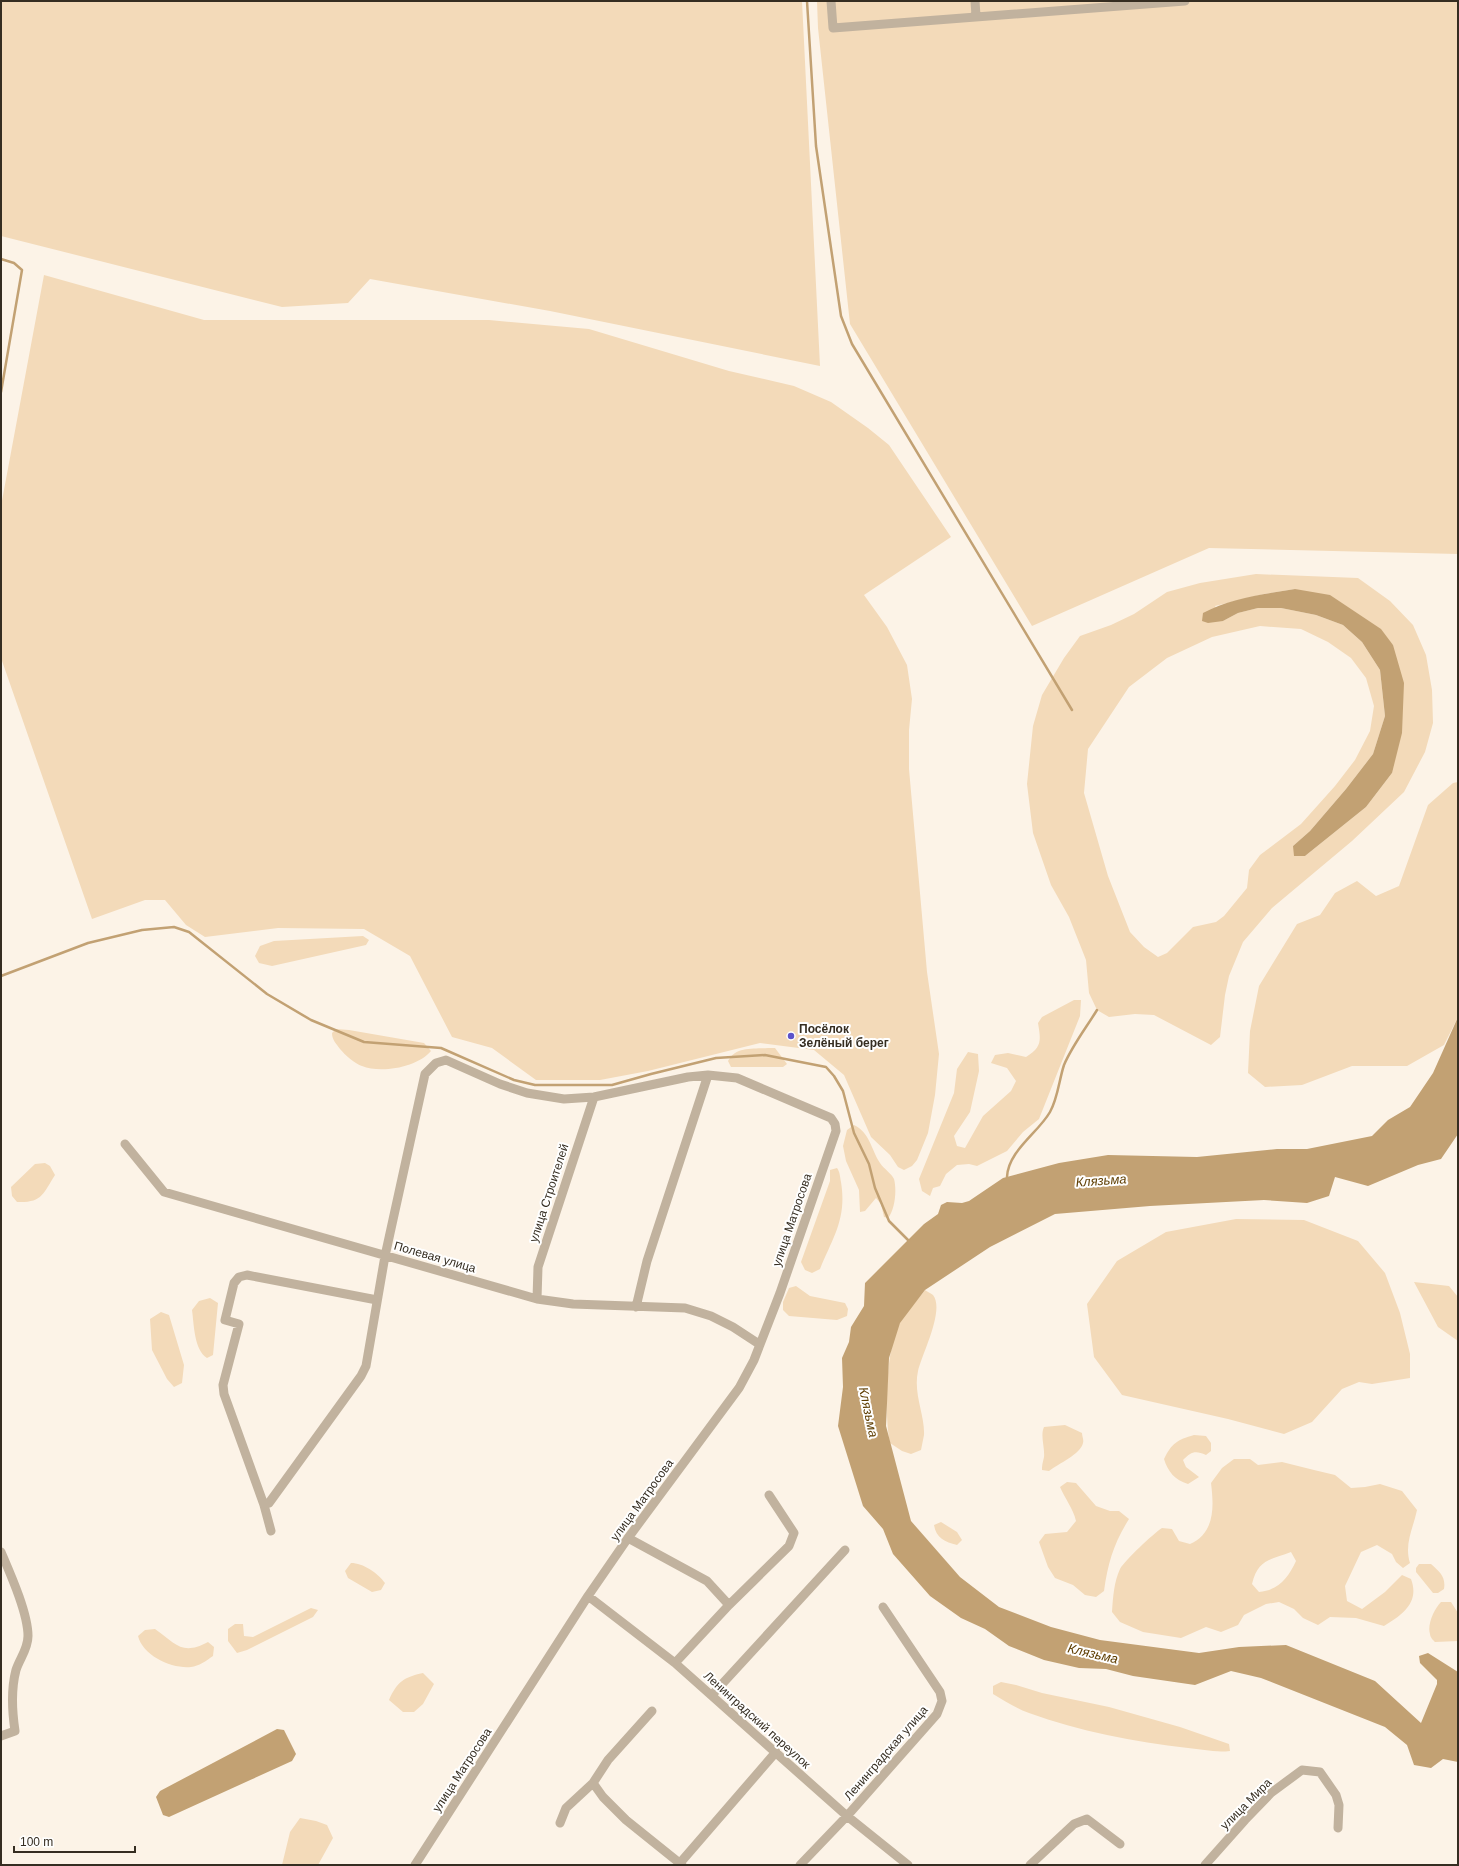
<svg xmlns="http://www.w3.org/2000/svg" width="1459" height="1866" font-family="Arial,sans-serif">
<rect width="100%" height="100%" fill="#fcf3e7"/>
<path fill="#f3dab9" fill-rule="evenodd" d="M1 1H802L820 366 550 311 370 279 348 303 282 307 1 236Z
M817 1H1458V554L1209 548 1032 626 850 324 818 28Z
M44 275 204 320H489L589 329 729 371 794 386 831 402 868 428 889 445 951 537 864 595 887 627 907 665 912 699 909 730V769L927 972 939 1054 935 1095 928 1133 917 1160 912 1166 904 1170 898 1167 890 1155 871 1137 844 1075 814 1050 760 1043 648 1071 600 1080H536L492 1048 452 1037 410 956 364 929 278 928 205 937 186 925 165 900H145L92 919 1 658V506Z
M1256 574 1358 578 1390 601 1413 625 1426 655 1432 690 1433 723 1425 752 1404 792 1352 841 1272 908 1243 942 1229 976 1225 995 1220 1037 1211 1045 1154 1015 1135 1014 1109 1017 1097 1010 1089 993 1086 960 1069 917 1051 885 1033 833 1027 784 1033 726 1042 695 1064 658 1080 636 1111 625 1134 614 1167 592 1200 583ZM1295 589 1393 645 1392 773 1366 807 1305 856 1293 846 1310 831 1346 789 1373 754 1385 716 1380 670 1362 642 1343 625 1316 615 1281 608H1258L1238 613 1223 621 1215 606 1264 594ZM1260 626 1301 629 1328 642 1351 658 1366 678 1374 706 1370 731 1355 760 1335 786 1301 824 1260 855 1249 870 1247 888 1224 916 1216 922 1193 927 1167 953 1158 957 1144 947 1130 932 1108 876 1084 793 1088 749 1129 687 1167 658 1212 637Z
M1458 782V1017L1444 1045 1407 1066H1352L1302 1085 1265 1087 1248 1073 1250 1031 1259 986 1297 924 1320 915 1335 893 1357 881 1376 896 1399 886 1428 805 1453 783Z
M363 936 369 940 366 945 272 966 259 963 255 956 260 946 274 941Z
M1074 1000H1081L1080 1016 1039 1119 1023 1132 1007 1151 977 1166 969 1164 957 1165 946 1174 940 1186 933 1188 930 1196 922 1191 919 1179 954 1093 957 1069 968 1052 978 1054 979 1071 970 1112 954 1136 957 1146 965 1148 983 1116 1011 1091 1016 1081 1007 1068 991 1063 995 1055 1008 1053 1026 1057C1042 1047 1041 1041 1038 1023L1042 1017Z
M336 1029 349 1030 424 1043 431 1051C418 1067 381 1074 362 1066 355 1064 345 1055 340 1049 336 1043 332 1040 332 1033Z
M768 1048H775L787 1064 783 1067H731L728 1061C736 1046 753 1049 768 1048Z
M854 1125C870 1133 871 1149 880 1163 884 1169 891 1173 894 1179 897 1190 895 1210 888 1218L884 1217 881 1204 876 1198 865 1211 860 1212 859 1190 846 1161 843 1146 847 1130Z
M45 1163 50 1166 55 1175C43 1194 42 1203 17 1202L12 1196 11 1187 35 1164Z
M837 1168C840 1172 840 1177 841 1182 847 1219 833 1237 820 1269L812 1273 805 1270 801 1262 830 1181V1170Z
M1236 1219 1304 1220 1358 1241 1385 1273 1400 1313 1410 1354V1378L1372 1384 1359 1382 1342 1389 1312 1422 1284 1434 1228 1419 1122 1395 1094 1357 1087 1304 1117 1261 1166 1232Z
M1414 1282 1449 1286 1458 1297V1341L1438 1327Z
M796 1286 810 1296 845 1303 848 1309 847 1316 837 1320 789 1316 783 1310V1302L789 1288Z
M925 1290C927 1292 931 1293 933 1295 945 1310 922 1354 918 1371 913 1394 925 1415 924 1435 923 1440 922 1445 921 1450L911 1454 902 1451 890 1443C884 1416 886 1346 900 1322 907 1311 917 1301 925 1290Z
M210 1298 218 1303 213 1355 207 1358C194 1350 194 1324 192 1310L199 1301Z
M161 1312 169 1315 184 1365 182 1383 174 1387 167 1379 152 1350 150 1319Z
M1065 1425 1082 1433C1082 1436 1084 1440 1083 1443 1081 1454 1058 1464 1049 1471L1042 1470C1042 1464 1043 1462 1044 1457 1045 1447 1040 1436 1044 1427Z
M1194 1435 1206 1436 1211 1443V1451L1206 1455C1195 1450 1191 1452 1183 1460L1186 1467 1199 1477 1188 1484C1175 1480 1168 1472 1164 1459 1172 1443 1177 1440 1194 1435Z
M1234 1459H1250L1258 1465 1282 1462 1314 1470 1335 1475 1351 1488 1365 1487 1380 1484 1402 1491 1417 1510C1413 1529 1404 1544 1410 1563L1403 1568 1396 1562 1392 1554 1377 1545 1361 1552 1345 1586 1347 1601 1362 1609 1385 1592 1402 1575 1411 1579C1420 1603 1402 1615 1384 1626L1356 1618 1330 1617 1318 1625 1303 1618 1294 1609 1279 1602 1266 1604 1244 1615 1238 1625 1221 1632 1206 1627 1181 1638 1143 1632 1120 1622 1112 1612C1113 1597 1114 1582 1120 1569 1125 1560 1153 1534 1162 1528L1172 1529 1179 1541 1190 1544C1215 1533 1214 1507 1211 1483L1222 1468ZM1291 1552 1296 1561C1288 1578 1279 1590 1259 1592L1252 1584C1258 1559 1270 1560 1291 1552Z
M1067 1482 1076 1483 1096 1506 1110 1511H1119L1129 1519C1114 1543 1108 1562 1104 1591L1096 1597 1085 1595 1073 1585 1055 1578 1048 1567 1039 1542 1045 1534 1067 1532 1076 1521C1073 1508 1065 1499 1060 1487Z
M941 1522 957 1532 962 1540 957 1545C945 1542 936 1538 934 1525Z
M351 1563C363 1563 378 1573 385 1583L381 1590 372 1592 348 1578 345 1571Z
M1419 1564H1431C1440 1572 1446 1577 1444 1589L1438 1593H1433L1416 1572V1568Z
M1441 1602H1451L1458 1613V1641L1435 1642C1433 1640 1430 1637 1430 1634 1427 1625 1434 1609 1441 1602Z
M311 1608 318 1610 313 1617 247 1650 237 1653 228 1641V1629L235 1624H243L244 1636 253 1637Z
M155 1629C176 1644 182 1656 208 1642L214 1647 213 1656C206 1661 199 1666 191 1667 172 1669 143 1656 138 1636L145 1630Z
M423 1673 434 1684 423 1704 414 1712H403L389 1700C397 1682 404 1677 423 1673Z
M1001 1682 1016 1685 1042 1693 1109 1707 1180 1727 1229 1744 1230 1751C1215 1753 1202 1749 1188 1748 1134 1742 1079 1731 1029 1713 1017 1709 1005 1701 993 1694V1686Z
M300 1818 316 1821 327 1825 333 1838 318 1865H282L290 1832Z"/>
<path fill="#c2a173" d="M1295 589 1330 595 1381 629 1393 645 1404 683 1402 733 1392 773 1366 807 1305 856H1294L1293 846 1310 831 1346 789 1373 754 1385 716 1380 670 1362 642 1343 625 1316 615 1281 608H1258L1238 613 1223 621 1208 623 1202 621 1203 613C1230 598 1264 594 1295 589Z
M1458 1017V1134L1441 1159 1418 1165 1368 1186 1335 1177 1329 1196 1307 1203 1264 1200 1150 1206 1055 1214 990 1247 925 1290 900 1323 889 1358 886 1426 911 1521 960 1577 999 1607 1051 1627 1100 1640 1199 1653 1239 1647 1286 1645 1375 1681 1421 1723 1437 1684V1680L1420 1663 1419 1656 1428 1653 1458 1672V1762L1443 1759 1431 1768 1414 1765 1407 1745 1385 1727 1261 1678 1231 1671 1195 1685 1133 1676 1106 1669 1079 1668 1044 1660 1009 1646 985 1629 961 1618 930 1596 893 1554 883 1529 863 1506 838 1426 843 1387 842 1358 849 1342 851 1327 864 1306 865 1283 924 1224 938 1214 941 1205 947 1202 962 1203 969 1201 1003 1178 1059 1163 1108 1155 1197 1157 1277 1149H1307L1372 1136 1388 1120 1410 1107 1433 1073Z
M277 1729 284 1730 296 1754 292 1761 169 1817 163 1815 156 1797 160 1791Z"/>
<g fill="none" stroke-linecap="round" stroke-linejoin="round">
<path stroke="#c2a173" stroke-width="2.5" d="M807 1 816 146 841 316 852 344 1072 710
M1 259 14 263 22 270 1 392
M1 976 88 943 142 930 174 927 189 932 267 994 311 1020 364 1042 441 1048 514 1080 535 1085H612L651 1074 716 1058 765 1055 826 1067 834 1076 843 1091 854 1133 869 1164 875 1188 889 1221 909 1241
M1007 1177C1008 1151 1038 1133 1050 1112 1058 1098 1059 1080 1064 1065 1072 1046 1086 1028 1097 1010"/>
<path stroke="#c1b29e" stroke-width="9" d="M831 1 833 28 1185 1
M975 1 976 16
M125 1144 164 1192 537 1299 573 1304 685 1308 711 1316 733 1327 759 1344
M537 1299 538 1267 594 1097
M636 1307 647 1261 708 1075
M264 1505 269 1503 361 1376 366 1366 385 1256 425 1074 436 1063 446 1060 500 1084 527 1093 564 1099 594 1097 688 1077 708 1075 737 1078 831 1118 835 1124 836 1131 780 1293 754 1360 739 1388 628 1538 588 1596 415 1865
M271 1531 264 1505 224 1394 223 1385 239 1324 225 1320 234 1283 239 1277 247 1275 377 1300
M628 1538 707 1581 729 1605
M1 1552C10 1573 28 1613 28 1636 28 1649 20 1658 16 1670 11 1689 12 1711 15 1731L1 1736
M588 1596 675 1663 847 1816 908 1865
M675 1663 729 1605 789 1546 794 1533 769 1495
M712 1695 845 1550
M593 1783 603 1797 626 1820 682 1865
M560 1823 566 1808 593 1783 608 1760 652 1711
M680 1863 776 1752
M800 1865 847 1816 937 1714 942 1701 940 1692 883 1607
M1030 1865 1074 1824 1087 1819 1120 1844
M1205 1865 1245 1820 1271 1793 1302 1770 1320 1772 1336 1795 1339 1805 1338 1828"/>
</g>
<circle fill="#5b52ca" stroke="#fff" stroke-width="1.5" cx="791" cy="1036" r="4"/>
<g text-anchor="middle" stroke-width="4" stroke-linejoin="round" paint-order="stroke">
<g font-size="12" font-weight="bold" fill="#352d21" stroke="#fff" text-anchor="start">
<text x="799" y="1033">Посёлок<tspan x="799" dy="14">Зелёный берег</tspan></text>
</g>
<g font-size="12" fill="#352d21" stroke="#fff">
<text transform="translate(549 1193) rotate(-72)" y="4">улица Строителей</text>
<text transform="translate(792 1220) rotate(-71)" y="4">улица Матросова</text>
<text transform="translate(435 1257) rotate(16)" y="4">Полевая улица</text>
<text transform="translate(642 1500) rotate(-54)" y="4">улица Матросова</text>
<text transform="translate(757 1720) rotate(42)" y="4">Ленинградский переулок</text>
<text transform="translate(886 1753) rotate(-49)" y="4">Ленинградская улица</text>
<text transform="translate(462 1770) rotate(-57)" y="4">улица Матросова</text>
<text transform="translate(1246 1804) rotate(-45)" y="4">улица Мира</text>
</g>
<g font-size="13" font-style="italic" fill="#5f3e02" stroke="#fff">
<text transform="translate(1101 1180) rotate(-4)" y="5">Клязьма</text>
<text transform="translate(869 1412) rotate(78)" y="5">Клязьма</text>
<text transform="translate(1093 1653) rotate(13)" y="5">Клязьма</text>
</g>
</g>
<rect width="1459" height="1866" fill="none" stroke="#352d21" stroke-width="4"/>
<path d="M14 1846v6h121v-6" fill="none" stroke="#352d21" stroke-width="2"/>
<text x="20" y="1846" font-size="12" fill="#352d21" stroke="#ffffff" stroke-width="3" paint-order="stroke">100 m</text>
</svg>
